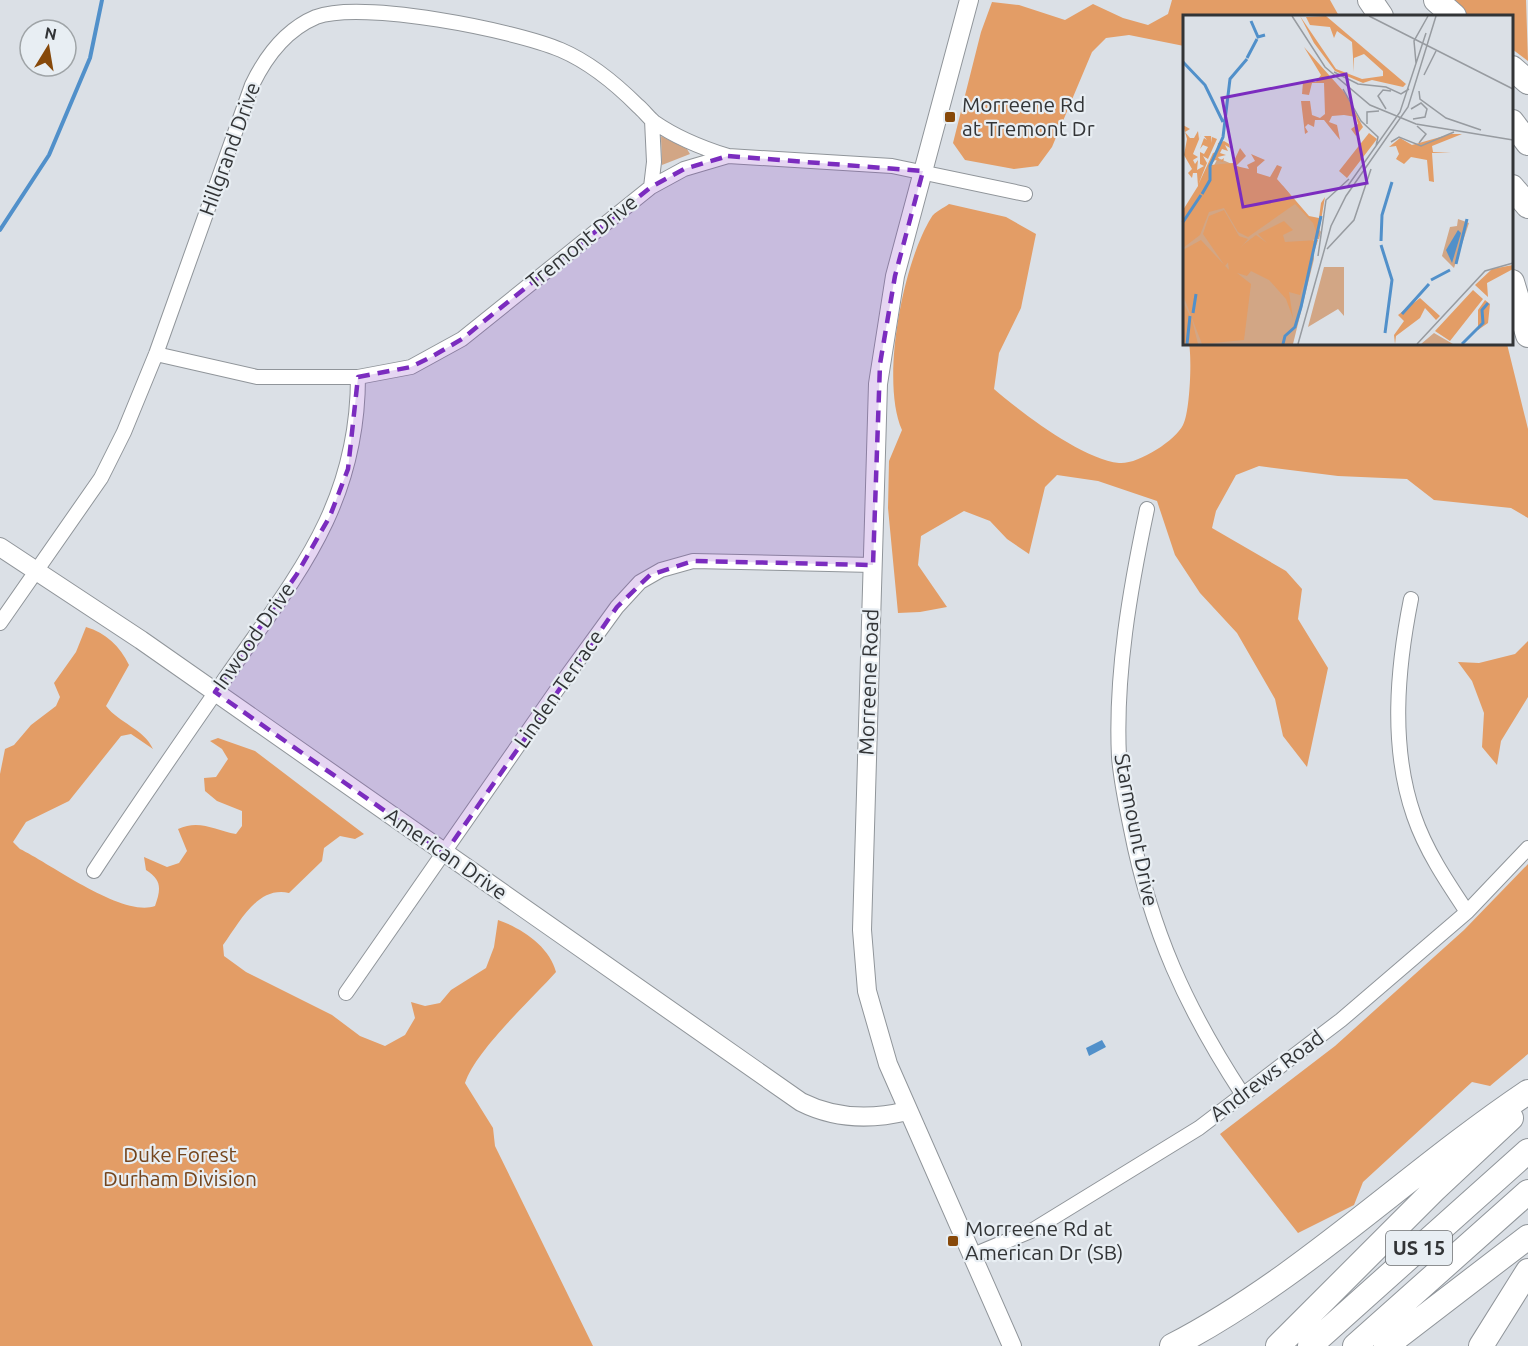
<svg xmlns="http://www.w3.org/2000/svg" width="1528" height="1346" font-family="Ubuntu,sans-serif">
<rect width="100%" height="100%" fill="#dbe0e6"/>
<path fill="#d2a685" d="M661 136 687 149 690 154 662 165Z"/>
<path fill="#e39d66" d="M1172 0H1330L1339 16H1184V46L1129 35 1106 38 1092 52 1052 147 1038 166 1014 169 965 160 953 143 981 32 992 2 1019 5 1065 20 1093 4 1123 18 1148 25 1168 14Z
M1454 0H1526L1528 61 1512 49V16H1468Z
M949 204 1006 217 1036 234 1021 308 999 353 994 389C1022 413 1082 459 1119 463 1137 465 1175 441 1183 425 1190 412 1192 358 1189 344H1507L1528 429V518L1511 508 1434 500 1407 479 1338 476 1259 466 1236 475 1216 511 1212 528 1286 571 1302 589 1298 619 1328 668 1307 767 1283 736 1275 699 1237 633 1200 593 1175 555 1157 501 1098 481 1057 475 1045 487 1029 554 1007 539 990 521 964 511 921 536 918 565 947 607 920 612 898 613 888 508 889 461 902 430C880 381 903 263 931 218 934 212 944 208 949 204Z
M86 627C106 633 120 646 129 665L106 706C119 723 144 729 153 749L131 734 121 736 69 801 26 822 13 842 20 849C51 864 123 918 155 906 161 889 162 880 146 870L144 857 167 867 179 863 187 851 178 829C199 819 215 830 236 834L242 826V811L217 801 205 791 204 778 216 777 228 759 222 749 210 741 218 738 255 751 364 834 355 839 340 836 324 848 322 861 289 893C257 886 240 922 223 945L224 956 246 972 332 1015 360 1036 385 1046 405 1035 415 1018 411 1002 425 1006 440 1003 451 990 486 968 494 947 498 920C522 928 550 947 556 972 531 1000 476 1050 465 1083L493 1128 495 1146 593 1346H0V774L5 749 14 745 31 725 56 706 60 697 54 683 76 652Z
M1528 641V697L1501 741 1497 765 1482 747 1484 713 1472 681 1458 662 1479 663 1515 654Z
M1528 864V1054L1490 1086 1472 1082 1363 1182 1354 1205 1298 1233 1220 1134 1335 1046 1464 930Z"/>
<path fill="#5190ca" d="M1102 1040 1106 1047 1089 1056 1086 1048Z"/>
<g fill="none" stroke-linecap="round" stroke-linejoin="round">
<path stroke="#5190ca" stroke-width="4" d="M0 230 49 155 90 58 102 0"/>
<defs>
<path id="street" d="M651 187 654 162 652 120
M156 354 257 377H358L411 367 462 339 651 187 684 169 728 156 892 166 1025 194
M1147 509C1130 589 1115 675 1119 757 1121 781 1126 805 1131 829 1151 931 1186 1008 1243 1095
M1411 599C1397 669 1390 747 1414 816 1426 851 1447 882 1467 912
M0 623 101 478 124 432 156 354 252 85C266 56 285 30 316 17 362 0 514 30 561 50 589 62 616 84 638 106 644 111 648 117 654 122 677 138 702 148 728 156
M94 871C136 807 179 745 222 683 292 581 358 509 358 377
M346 993 556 691 617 607 640 582 661 570 693 561 873 565
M971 1256 1033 1230 1199 1128 1341 1020 1467 912 1528 848"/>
<path id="secondary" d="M969 0 895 276 878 384 862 930 867 991 888 1064 1012 1346
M0 547 141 640 801 1102C835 1119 871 1120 907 1111"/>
<path id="highway" d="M1370 0 1381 16
M1436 0 1454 16
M1512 68 1528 82
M1512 122 1528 143
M1512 187 1528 206
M1512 282 1528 335
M1172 1346C1303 1278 1406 1174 1528 1092
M1278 1346 1434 1190 1511 1118
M1310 1346 1528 1151
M1355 1346 1528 1192
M1386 1346 1528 1237
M1481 1346 1528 1271"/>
</defs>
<use href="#street" stroke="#90959a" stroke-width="16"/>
<use href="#secondary" stroke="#90959a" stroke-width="20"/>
<use href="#highway" stroke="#90959a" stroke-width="26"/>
<use href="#street" stroke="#fff" stroke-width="14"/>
<use href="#secondary" stroke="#fff" stroke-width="18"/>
<use href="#highway" stroke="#fff" stroke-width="24"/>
</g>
<path fill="#7b2cbf" fill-opacity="0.2" stroke="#7b2cbf" stroke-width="4.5" stroke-dasharray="12 8" stroke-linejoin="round" d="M728 156 923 171 895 276 880 364 873 565 693 561 650 575 617 607 445 853 215 692 297 574 330 516 348 469 358 377 411 367 433 356 462 339 651 187 684 169Z"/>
<g fill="#87490a" stroke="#e8eef3" stroke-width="2">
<rect x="944" y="111" width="12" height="12" rx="3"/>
<rect x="947" y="1235" width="12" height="12" rx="3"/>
</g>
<g text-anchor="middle" stroke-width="4.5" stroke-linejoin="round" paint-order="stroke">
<rect fill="#e8eef3" stroke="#696c6f" stroke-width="1.5" x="1386" y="1231" width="66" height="34" rx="4.5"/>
<g font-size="20" font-weight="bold" fill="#323436">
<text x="1419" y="1255">US 15</text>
</g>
<g font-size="21" fill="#323436" stroke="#e8eef3" text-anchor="start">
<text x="962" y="112">Morreene Rd<tspan x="962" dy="24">at Tremont Dr</tspan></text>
<text x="965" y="1236">Morreene Rd at<tspan x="965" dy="24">American Dr (SB)</tspan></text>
</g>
<g font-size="21" fill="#323436" stroke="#e8eef3">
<text transform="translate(230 149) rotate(-70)" y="7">Hillgrand Drive</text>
<text transform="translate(582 242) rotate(-39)" y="7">Tremont Drive</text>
<text transform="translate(254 636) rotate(-55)" y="7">Inwood Drive</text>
<text transform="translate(869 682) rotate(-88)" y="7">Morreene Road</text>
<text transform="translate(559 689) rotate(-55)" y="7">Linden Terrace</text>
<text transform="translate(1136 830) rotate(79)" y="7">Starmount Drive</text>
<text transform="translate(446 854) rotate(35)" y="7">American Drive</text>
<text transform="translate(1267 1076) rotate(-37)" y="7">Andrews Road</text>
</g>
<g font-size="21" fill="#74451d" stroke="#e8eef3">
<text x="180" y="1162">Duke Forest<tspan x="180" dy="24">Durham Division</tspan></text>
</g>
</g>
<g transform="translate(1183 15)">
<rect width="330" height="330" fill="#dbe0e6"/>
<path d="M35 143 100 171 138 217 136 224 130 225 131 244 110 329H0V207ZM275 204 286 208 271 253 259 241 267 212 274 211ZM141 252H161V301L155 294 125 312ZM251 318 270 329H238Z" fill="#d2a685"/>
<path d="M117 1 153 54 179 64 200 61V56L181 39 171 43V57L169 27 154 16 151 23 147 12 127 10 123 2 143 1 223 69 220 72 189 65 180 68 152 56 131 28ZM121 32 162 78 180 112 173 121 168 114 175 109 173 102 161 100 149 101 146 107 154 110 157 125 141 105H132L131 112 125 109 122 112 125 117 122 119 118 86H127L129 100 137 103 142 99 141 68H129L126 80 119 79 120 67H133L138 60ZM0 110 7 114 2 117 7 123H11L15 116 16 124 19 117 10 139 15 142 10 145 12 149 15 145 14 155 21 151 17 149V137L21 139 25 132 20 130 17 134 21 123 24 125 21 121H28L29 128V122L34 124 25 144 20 141 24 148 15 170 30 138 34 137 35 128 41 126 46 129 47 133 42 130 45 136 39 134 37 138 43 140 35 142 37 146 41 143 40 147 32 145 28 150 50 148 57 133 63 141 53 151 66 154 64 150 72 146 68 139 82 145 74 152V158L87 162 94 150 99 152 94 164 126 201 136 203 138 188 142 182 135 223 130 208 112 189 65 222 55 217 41 193 26 197 17 220 0 233V195L15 171 14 158H10L9 163 5 158 9 154 1 140 4 124ZM186 118 194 124 164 163 156 156ZM268 119H279L249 131 250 137 268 138H249L251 167 246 166 244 145 228 142 221 149 213 144 216 139 213 131 206 132 217 123 229 130ZM41 195 56 221 65 224 42 251 20 219 26 201ZM101 206 110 215 100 220 102 227 135 225 117 280 106 277 110 303 103 284 86 265 68 256 64 261 54 258 68 269 61 325 19 329 0 280V235L18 225 46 255 45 247 61 229 73 220 84 228 75 219ZM330 250V254L304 268 305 282 292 270 309 254ZM290 275 300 284 267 326 252 316ZM237 283 257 301 253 305 242 293 237 303 213 321 212 329 211 320 221 306 215 300ZM302 285 307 289 305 308 295 315V295ZM0 287 9 305 15 329H0Z" fill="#e39d66"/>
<path d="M275 215 278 218 269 248 263 235Z" fill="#5190ca"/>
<path fill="none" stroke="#5190ca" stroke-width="3" d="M68 6 75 22 82 20M64 43 74 24M0 47 22 70 40 107M19 179 27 165V151L40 122 47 64 64 44M0 207 18 180M198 226 199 200 209 167M198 230 209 265 202 318M273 249 284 204M248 265 267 255M10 298 13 279M219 299 246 269M4 329 7 301M100 329 102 321 112 312 118 292 138 201M279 329 300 308 299 295 305 288"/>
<path fill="none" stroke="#979ba0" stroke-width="1.5" d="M109 1 142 52 187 90 233 109 330 125M186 1 330 74M233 48 231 26 245 1M151 57 175 69 203 72 218 79 226 74M241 60 253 36M160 74 178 106 195 122 193 131M236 76 237 84 263 103 298 115M203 94 195 81 200 75 208 76M228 94 238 88 244 94 242 102 230 104M184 109V97L196 96M234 111 243 119 236 128M208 127 216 122 238 131 271 117M164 172 217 97 243 18M144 234 171 205 188 154M135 241 143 185 166 164M115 329 148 211 163 181 225 92 253 1M234 329 302 256 330 248"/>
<path fill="#7b2cbf" fill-opacity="0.15" stroke="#7b2cbf" stroke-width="3" d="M163 59 184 168 60 192 39 83Z"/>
<rect width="330" height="330" fill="none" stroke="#323436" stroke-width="3"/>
</g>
<g transform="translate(48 48) rotate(11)"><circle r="28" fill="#e8eef3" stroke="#9fa4a7" stroke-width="1.5"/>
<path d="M0-4.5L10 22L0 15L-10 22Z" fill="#87490a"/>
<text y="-9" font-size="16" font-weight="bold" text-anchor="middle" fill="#323436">N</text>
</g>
</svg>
